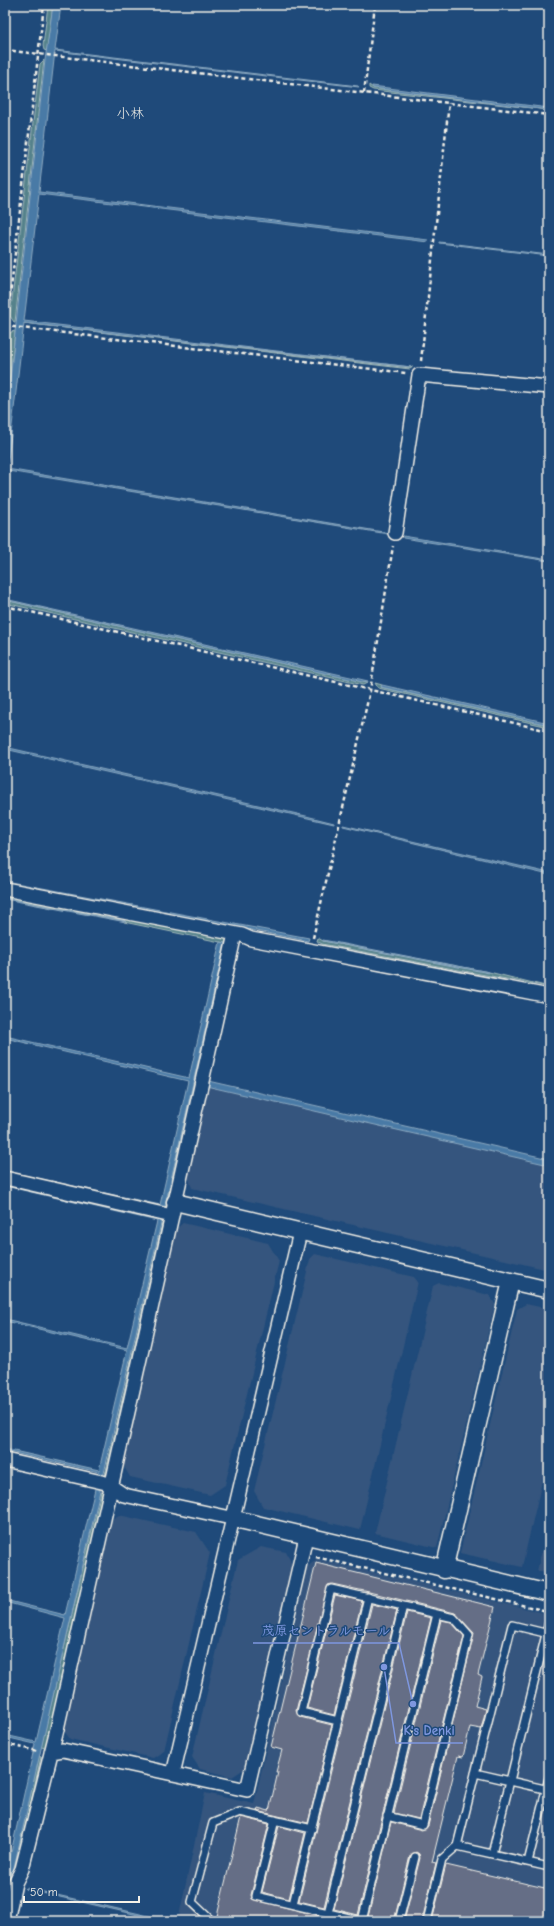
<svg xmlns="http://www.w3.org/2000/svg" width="554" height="1926" font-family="'Comic Neue','Klee One',sans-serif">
<rect width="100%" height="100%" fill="#1f4a7a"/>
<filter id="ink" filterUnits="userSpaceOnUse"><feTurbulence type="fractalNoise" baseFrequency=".025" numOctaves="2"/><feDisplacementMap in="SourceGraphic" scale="8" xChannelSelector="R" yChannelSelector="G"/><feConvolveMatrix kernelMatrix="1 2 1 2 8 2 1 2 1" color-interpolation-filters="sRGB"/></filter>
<g filter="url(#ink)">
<path fill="#34557e" d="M206 1086 549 1165V1270L192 1188 188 1177Z
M183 1223 268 1243 279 1261 225 1485 210 1495 130 1477 123 1465 177 1228Z
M315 1254 414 1277 418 1282 360 1530 263 1507 254 1491 310 1259Z
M439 1283 489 1295 495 1304 437 1548 375 1533 433 1286Z
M526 1304 549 1309V1451L522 1567 460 1553 517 1309Z
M119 1515 196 1532 210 1553 164 1751 153 1758 70 1739 64 1731 112 1519Z
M549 1520V1574L537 1571Z
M261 1547 286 1552 292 1564 247 1767 232 1777 200 1769 192 1757 238 1560Z
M317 1559 549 1614V1921H178L205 1793 254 1804 307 1567Z"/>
<path fill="#54828b" stroke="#a4baba" d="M48 5H53L47 51 44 50 43 46Z
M44 60 15 322H14L10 316 40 64Z
M369 85 373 88 549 110 373 90 369 88Z
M24 323 410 368 413 367 410 369Z
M15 331 5 424V371L9 335 11 332Z
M5 600 367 683 363 685 5 603Z
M375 683 382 685 381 687 549 725V727L378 688Z
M5 895 227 938 167 1208 165 1209 225 943 124 922 125 921 5 898Z
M318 938 323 941 489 972 549 987 322 944 317 941Z
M163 1219 164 1222 107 1475H105Z
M101 1491 104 1492 46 1748 41 1747Z
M39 1756 41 1757 5 1917V1907Z"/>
<path fill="#4a7aa6" stroke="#8eaac0" d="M53 5H61L55 50 358 86 359 87 55 51 39 192 428 240V242L39 194 24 321 411 367 24 323 7 469 389 533 388 534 8 471 5 493V424L45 60Z
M372 86 549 108V110L373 88Z
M439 242 549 255V256L439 243Z
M403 536 549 560V561L403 538Z
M5 599 368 681 367 683 5 600Z
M382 685 549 723V725L381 687Z
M5 747 306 816 334 823V824L5 749Z
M343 825 549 873V875L343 826Z
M5 881 309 938 308 941 5 882Z
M5 898 125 921 126 922 5 899Z
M323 940 489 972V973L323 941Z
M220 942 225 943 5 1907V1880L35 1744 5 1737V1735L36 1742 65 1618 5 1602V1600L65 1615 99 1472 5 1451V1449L99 1470 127 1350 5 1321V1319L127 1348 157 1221 5 1186V1171L160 1205 188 1081 5 1038V1036L189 1078Z
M208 1081 549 1159V1165L206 1086Z
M26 1888 171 1921H164L25 1889Z"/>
<path fill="#656e86" stroke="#f4f1e8" d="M316 1563 495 1607 478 1675 482 1677 475 1706 486 1709 481 1729 470 1727 463 1757 458 1756 432 1862 436 1863 422 1921H404L420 1858 419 1854 416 1852 410 1856 394 1921H367L391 1822 422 1830 428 1826 474 1633 455 1613 369 1592 332 1584 328 1585 296 1711 300 1717 332 1725 308 1823 257 1811 258 1808 269 1811 278 1772H276L282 1750 271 1747Z
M335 1595 362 1601 334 1715 307 1708Z
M372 1604 397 1610 324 1907 299 1901Z
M407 1612 431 1618 358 1915 334 1909Z
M441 1620 451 1622 464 1636 419 1819 394 1813Z
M241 1817 269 1824 251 1895 252 1899 340 1921H239L217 1916Z
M279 1826 305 1833 289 1899 262 1892Z
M446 1865 549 1889V1921H432Z"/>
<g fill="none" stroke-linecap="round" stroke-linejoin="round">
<defs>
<path id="service" d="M338 1721 301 1712 331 1589 454 1618 469 1635 423 1825 387 1816
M475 1773 549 1790
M275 1820 256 1896 362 1921
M457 1846 549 1867
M492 1854 549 1622
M528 1862 549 1778
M293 1904 368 1597
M328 1913 403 1606
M212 1921 192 1902 213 1823 240 1812 312 1829
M362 1921 437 1614
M399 1921 415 1857
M427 1921 442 1859 457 1846 512 1625 549 1634"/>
<path id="minor" d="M395 533 419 375 549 387
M5 889 242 935 251 939 549 996
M5 1178 172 1216
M5 1460 106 1483 124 1495 231 1518
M51 1752 63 1750 247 1790 306 1537
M173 1774 300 1232
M7 1921 15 1883 22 1869 57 1729 235 934"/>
<path id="tertiary" d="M175 1202 549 1290
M231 1518 549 1593
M444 1570 511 1281"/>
</defs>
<use href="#service" stroke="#f4f1e8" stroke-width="10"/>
<use href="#minor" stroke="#f4f1e8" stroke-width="16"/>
<use href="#tertiary" stroke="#f4f1e8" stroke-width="19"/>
<path stroke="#f4f1e8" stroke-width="2.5" stroke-dasharray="4 3" stroke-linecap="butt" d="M5 50 549 115
M364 93 375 5
M5 326 406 373
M5 339 44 5
M421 361 449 103
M5 606 549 731
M313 938 370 691 393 546
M316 1557 547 1611
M5 1744 38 1751"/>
<use href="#service" stroke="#1f4a7a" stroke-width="7"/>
<use href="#minor" stroke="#1f4a7a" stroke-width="13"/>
<use href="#tertiary" stroke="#1f4a7a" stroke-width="16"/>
</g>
</g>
<g text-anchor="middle" stroke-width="3" stroke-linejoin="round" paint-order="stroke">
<g font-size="14" fill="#f4f1e8" stroke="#1f4a7a">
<text x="130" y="118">小林</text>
</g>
</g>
<path fill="none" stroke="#7e97df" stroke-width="1.5" d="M413 1704L399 1643H253M384 1667L396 1743H463"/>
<g fill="#7e97df" stroke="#1f4a7a" stroke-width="1.5">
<circle cx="413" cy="1704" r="4"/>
<circle cx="384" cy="1667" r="4"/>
</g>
<g font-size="13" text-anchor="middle" font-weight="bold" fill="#7e97df" stroke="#1f4a7a" stroke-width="3" stroke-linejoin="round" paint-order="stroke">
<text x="326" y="1635">茂原セントラルモール</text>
<text x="429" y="1735">K's Denki</text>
</g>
<rect width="554" height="1926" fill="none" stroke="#1f4a7a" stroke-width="20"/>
<rect x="10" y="10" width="534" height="1906" fill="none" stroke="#f4f1e8" stroke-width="1.5" filter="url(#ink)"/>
<path d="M24 1896v6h115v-6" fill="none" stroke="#f4f1e8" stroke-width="2"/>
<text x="30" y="1896" font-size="12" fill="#f4f1e8" stroke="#1f4a7a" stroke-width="3" paint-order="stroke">50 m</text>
</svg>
